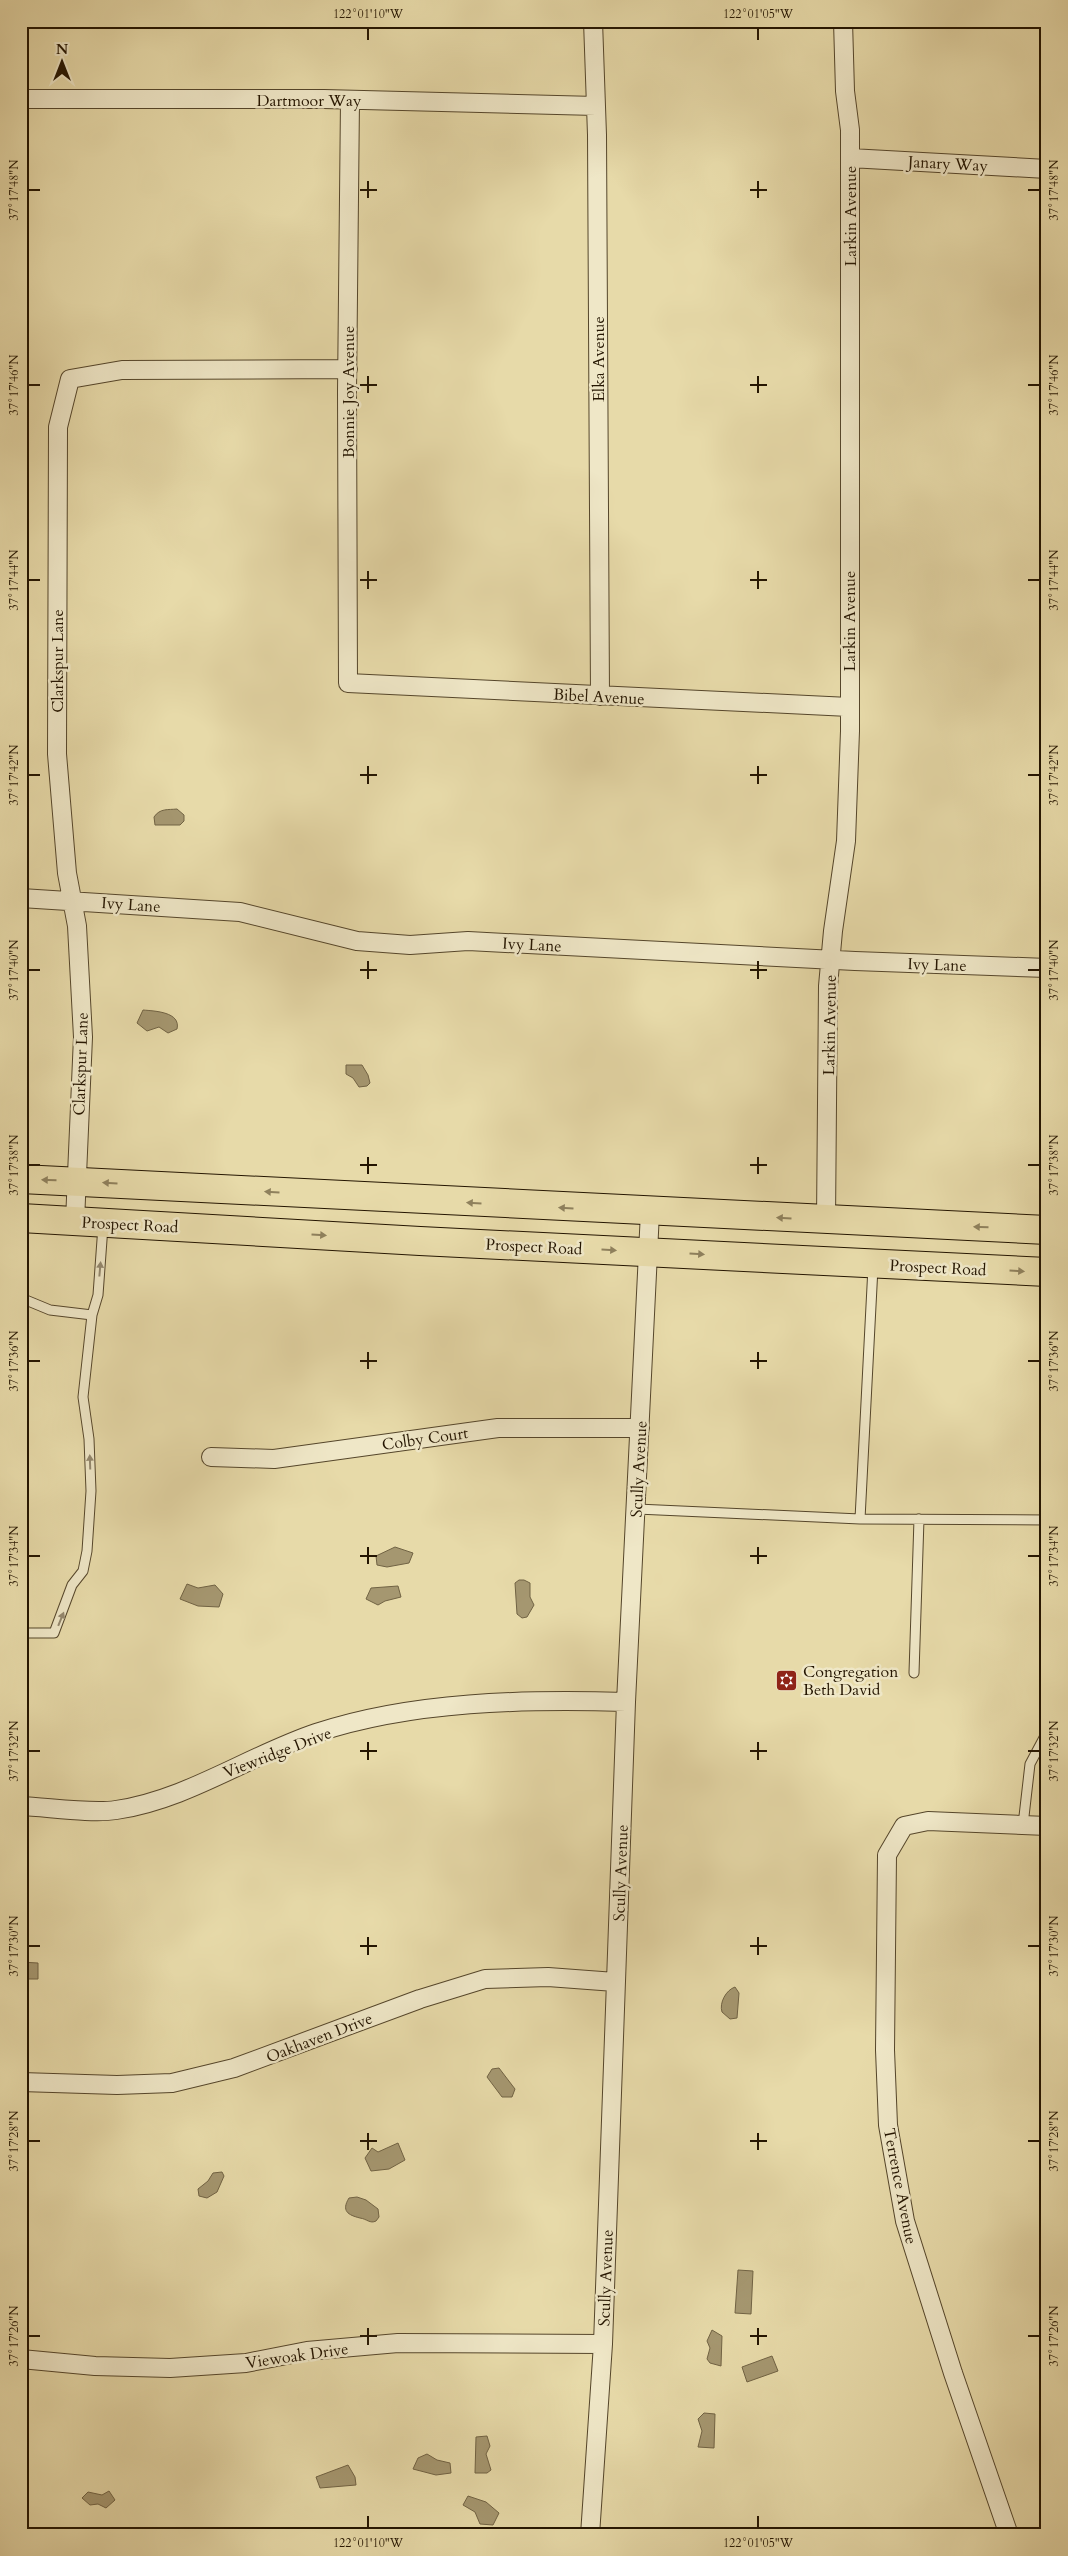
<svg xmlns="http://www.w3.org/2000/svg" width="1068" height="2556" font-family="Cardo,serif">
<rect width="100%" height="100%" fill="#e7daa9"/>
<filter id="stains"><feTurbulence type="fractalNoise" baseFrequency=".004" numOctaves="4"/><feColorMatrix values="0 0 0 0 .2 0 0 0 0 .09 0 0 0 0 .02 0 0 0 .5 -.17"/></filter>
<radialGradient id="worn" r=".72"><stop offset=".6" stop-color="#630" stop-opacity="0"/><stop offset="1" stop-color="#630" stop-opacity=".3"/></radialGradient>
<path fill="#a59770" stroke="#716344" d="M177 809 184 815V821L180 825H155L154 817C160 808 168 810 177 809Z
M143 1010C155 1011 181 1012 177 1029L168 1033 159 1027 147 1031 137 1023Z
M346 1065H362L368 1075 370 1083 367 1086 359 1087 353 1078 346 1074Z
M395 1547 413 1553 409 1563 387 1567 377 1565 376 1556Z
M519 1580H524L530 1583V1597L534 1605 527 1617 522 1618 517 1614 515 1583Z
M187 1584 198 1588 215 1585 223 1594 219 1607 198 1606 180 1599Z
M398 1586 401 1597 385 1601 378 1605 366 1599 371 1588Z
M21 1962 38 1963V1979H21Z
M735 1987 739 1993 737 2018 730 2019 722 2012C719 2003 726 1990 735 1987Z
M499 2068 515 2089 512 2097H502L487 2077 492 2069Z
M398 2143 405 2160 389 2169 371 2171 365 2158 372 2148 378 2152Z
M222 2172 224 2176 217 2192 207 2198 199 2196 198 2189 208 2181 213 2173Z
M357 2197 366 2200 378 2209 379 2217 376 2221C370 2224 367 2219 360 2218 348 2215 341 2211 349 2198Z
M738 2270 753 2271 751 2314 735 2313Z
M712 2330 722 2336 721 2366 710 2363 707 2359 710 2348 707 2341Z
M772 2356 778 2371 747 2382 742 2367Z
M704 2413 715 2414 714 2448 698 2447 702 2431 698 2419Z
M487 2436 490 2446 486 2454 491 2470 487 2473H475L476 2437Z
M427 2454 437 2460 450 2463 451 2473 436 2475 413 2469 418 2458Z
M348 2465 355 2477 356 2485 320 2488 316 2477Z
M109 2491 115 2500 106 2508 98 2504 90 2505 82 2498 88 2492 102 2495Z
M468 2496 486 2502 499 2513 493 2525 480 2524 475 2512 463 2505Z"/>
<g fill="none" stroke-linecap="round" stroke-linejoin="round">
<defs>
<path id="lane" d="M21 1298 50 1310 92 1315
M637 1509 860 1519 1047 1520
M860 1519 873 1267
M21 1633H54L72 1585 83 1571 87 1551 91 1491 89 1439 83 1397 92 1315 98 1295 103 1226
M914 1673 919 1519
M1023 1825 1030 1764 1047 1732"/>
<path id="street" d="M593 21 597 135 600 696
M21 99H324L596 106
M350 100 347 392 348 683 849 707
M850 158 1047 169
M21 898 240 912 357 941 410 945 468 941 855 961 1047 968
M75 1221 83 1037 77 926 67 873 57 754 58 427 70 379 122 370 348 369
M826 1221 828 986 833 931 846 841 850 731V130L845 91 843 21
M211 1457 274 1459 498 1428H640
M21 1806C47 1807 91 1814 116 1810 186 1800 248 1756 316 1733 412 1701 526 1699 626 1702
M21 2082 117 2085 172 2083 234 2068 420 1999 485 1979 548 1977 615 1982
M21 2359 95 2366 170 2368 246 2363 307 2351 398 2343 603 2344
M590 2535 603 2344 626 1702 650 1212
M1009 2535 953 2373 905 2221 888 2125 885 2050 887 1855 904 1826 928 1821 1047 1826"/>
<path id="primary" d="M21 1179 1047 1230
M21 1218 420 1241 1047 1272"/>
</defs>
<use href="#lane" stroke="#55462b" stroke-width="11"/>
<use href="#street" stroke="#55462b" stroke-width="20"/>
<use href="#primary" stroke="#241501" stroke-width="30"/>
<use href="#lane" stroke="#efe7c7" stroke-width="9"/>
<use href="#street" stroke="#efe7c7" stroke-width="18"/>
<use href="#primary" stroke="#e7daa9" stroke-width="28"/>
</g>
<defs><path id="oneway-solid" d="M-6-.8H1V-3.2L6.5 0L1 3.2V.8H-6Z" transform="scale(1.25)"/></defs>
<g fill="#8f815d">
<use href="#oneway-solid" transform="translate(49 1180) rotate(-178)"/>
<use href="#oneway-solid" transform="translate(110 1183) rotate(-177)"/>
<use href="#oneway-solid" transform="translate(272 1192) rotate(-177)"/>
<use href="#oneway-solid" transform="translate(474 1203) rotate(-177)"/>
<use href="#oneway-solid" transform="translate(566 1208) rotate(-177)"/>
<use href="#oneway-solid" transform="translate(784 1218) rotate(-177)"/>
<use href="#oneway-solid" transform="translate(981 1227) rotate(-178)"/>
<use href="#oneway-solid" transform="translate(319 1235) rotate(4)"/>
<use href="#oneway-solid" transform="translate(609 1250) rotate(3)"/>
<use href="#oneway-solid" transform="translate(697 1254) rotate(4)"/>
<use href="#oneway-solid" transform="translate(1017 1271) rotate(3)"/>
</g>
<g fill="#94886e">
<use href="#oneway-solid" transform="translate(100 1269) rotate(-85)"/>
<use href="#oneway-solid" transform="translate(90 1462) rotate(-92)"/>
<use href="#oneway-solid" transform="translate(61 1619) rotate(-68)"/>
</g>
<path fill="none" stroke="#241501" stroke-width="2" d="M368 28V40M758 28V40M368 181V198M758 181V198M28 190H40M360 190H377M750 190H767M1028 190H1040M368 376V393M758 376V393M28 385H40M360 385H377M750 385H767M1028 385H1040M368 571V589M758 571V589M28 580H40M360 580H377M750 580H767M1028 580H1040M368 766V784M758 766V784M28 775H40M360 775H377M750 775H767M1028 775H1040M368 961V979M758 961V979M28 970H40M360 970H377M750 970H767M1028 970H1040M368 1157V1174M758 1157V1174M28 1165H40M360 1165H377M750 1165H767M1028 1165H1040M368 1352V1369M758 1352V1369M28 1361H40M360 1361H377M750 1361H767M1028 1361H1040M368 1547V1564M758 1547V1564M28 1556H40M360 1556H377M750 1556H767M1028 1556H1040M368 1742V1760M758 1742V1760M28 1751H40M360 1751H377M750 1751H767M1028 1751H1040M368 1937V1955M758 1937V1955M28 1946H40M360 1946H377M750 1946H767M1028 1946H1040M368 2133V2150M758 2133V2150M28 2141H40M360 2141H377M750 2141H767M1028 2141H1040M368 2328V2345M758 2328V2345M28 2336H40M360 2336H377M750 2336H767M1028 2336H1040M368 2516V2528M758 2516V2528"/>
<defs>
<symbol id="synagogue-square" viewBox="-11 -11 22 22"><rect x="-9" y="-9" width="18" height="18" rx="4" fill="#8f2418" stroke="#efe7c7"/><path d="M0-6.5L5.6 3.2H-5.6ZM0 6.5L5.6-3.2H-5.6Z" fill="#fff"/></symbol>
</defs>
<g fill-rule="evenodd">
<use href="#synagogue-square" x="774" y="1668" width="25" height="25"/>
</g>
<g text-anchor="middle" stroke-width="5" stroke-linejoin="round" paint-order="stroke">
<g font-size="16" fill="#241501" stroke="#efe7c7">
<text x="309" y="106">Dartmoor Way</text>
<text transform="translate(948 163) rotate(3)" y="6">Janary Way</text>
<text transform="translate(850 216) rotate(-90)" y="6">Larkin Avenue</text>
<text transform="translate(598 359) rotate(-90)" y="6">Elka Avenue</text>
<text transform="translate(348 392) rotate(-90)" y="6">Bonnie Joy Avenue</text>
<text transform="translate(849 621) rotate(-90)" y="6">Larkin Avenue</text>
<text transform="translate(57 661) rotate(-90)" y="6">Clarkspur Lane</text>
<text transform="translate(599 696) rotate(3)" y="6">Bibel Avenue</text>
<text transform="translate(131 904) rotate(4)" y="6">Ivy Lane</text>
<text transform="translate(532 944) rotate(3)" y="6">Ivy Lane</text>
<text transform="translate(937 964) rotate(2)" y="6">Ivy Lane</text>
<text transform="translate(829 1025) rotate(-89)" y="6">Larkin Avenue</text>
<text transform="translate(80 1064) rotate(-88)" y="6">Clarkspur Lane</text>
<text transform="translate(130 1224) rotate(3)" y="6">Prospect Road</text>
<text transform="translate(534 1246) rotate(3)" y="6">Prospect Road</text>
<text transform="translate(938 1267) rotate(3)" y="6">Prospect Road</text>
<text transform="translate(425 1438) rotate(-8)" y="6">Colby Court</text>
<text transform="translate(638 1469) rotate(-87)" y="6">Scully Avenue</text>
<text transform="translate(277 1752) rotate(-21)" y="6">Viewridge Drive</text>
<text transform="translate(620 1873) rotate(-88)" y="6">Scully Avenue</text>
<text transform="translate(319 2037) rotate(-21)" y="6">Oakhaven Drive</text>
<text transform="translate(901 2186) rotate(79)" y="6">Terrence Avenue</text>
<text transform="translate(605 2278) rotate(-88)" y="6">Scully Avenue</text>
<text transform="translate(297 2355) rotate(-8)" y="6">Viewoak Drive</text>
</g>
<g font-size="16" fill="#241501" stroke="#efe7c7" text-anchor="start">
<text x="803" y="1677">Congregation<tspan x="803" dy="18">Beth David</tspan></text>
</g>
</g>
<rect width="1068" height="2556" fill="none" stroke="#e7daa9" stroke-width="55"/>
<g transform="translate(62 62)" stroke="#efe7c7" stroke-width="4" paint-order="stroke">
<path d="M0-4L9 19L0 12L-9 19Z" fill="#241501"/>
<text y="-8" font-size="14" font-weight="bold" text-anchor="middle" fill="#241501">N</text>
</g>
<rect x="28" y="28" width="1012" height="2500" fill="none" stroke="#241501" stroke-width="2"/>
<g font-size="12" text-anchor="middle" fill="#241501">
<text x="368" y="18">122°01'10"W</text>
<text x="758" y="18">122°01'05"W</text>
<text transform="translate(14 190) rotate(-90)" y="4">37°17'48"N</text>
<text transform="translate(1054 190) rotate(-90)" y="4">37°17'48"N</text>
<text transform="translate(14 385) rotate(-90)" y="4">37°17'46"N</text>
<text transform="translate(1054 385) rotate(-90)" y="4">37°17'46"N</text>
<text transform="translate(14 580) rotate(-90)" y="4">37°17'44"N</text>
<text transform="translate(1054 580) rotate(-90)" y="4">37°17'44"N</text>
<text transform="translate(14 775) rotate(-90)" y="4">37°17'42"N</text>
<text transform="translate(1054 775) rotate(-90)" y="4">37°17'42"N</text>
<text transform="translate(14 970) rotate(-90)" y="4">37°17'40"N</text>
<text transform="translate(1054 970) rotate(-90)" y="4">37°17'40"N</text>
<text transform="translate(14 1165) rotate(-90)" y="4">37°17'38"N</text>
<text transform="translate(1054 1165) rotate(-90)" y="4">37°17'38"N</text>
<text transform="translate(14 1361) rotate(-90)" y="4">37°17'36"N</text>
<text transform="translate(1054 1361) rotate(-90)" y="4">37°17'36"N</text>
<text transform="translate(14 1556) rotate(-90)" y="4">37°17'34"N</text>
<text transform="translate(1054 1556) rotate(-90)" y="4">37°17'34"N</text>
<text transform="translate(14 1751) rotate(-90)" y="4">37°17'32"N</text>
<text transform="translate(1054 1751) rotate(-90)" y="4">37°17'32"N</text>
<text transform="translate(14 1946) rotate(-90)" y="4">37°17'30"N</text>
<text transform="translate(1054 1946) rotate(-90)" y="4">37°17'30"N</text>
<text transform="translate(14 2141) rotate(-90)" y="4">37°17'28"N</text>
<text transform="translate(1054 2141) rotate(-90)" y="4">37°17'28"N</text>
<text transform="translate(14 2336) rotate(-90)" y="4">37°17'26"N</text>
<text transform="translate(1054 2336) rotate(-90)" y="4">37°17'26"N</text>
<text x="368" y="2547">122°01'10"W</text>
<text x="758" y="2547">122°01'05"W</text>
</g>
<rect width="100%" height="100%" filter="url(#stains)"/>
<rect width="100%" height="100%" fill="url(#worn)"/>
</svg>
